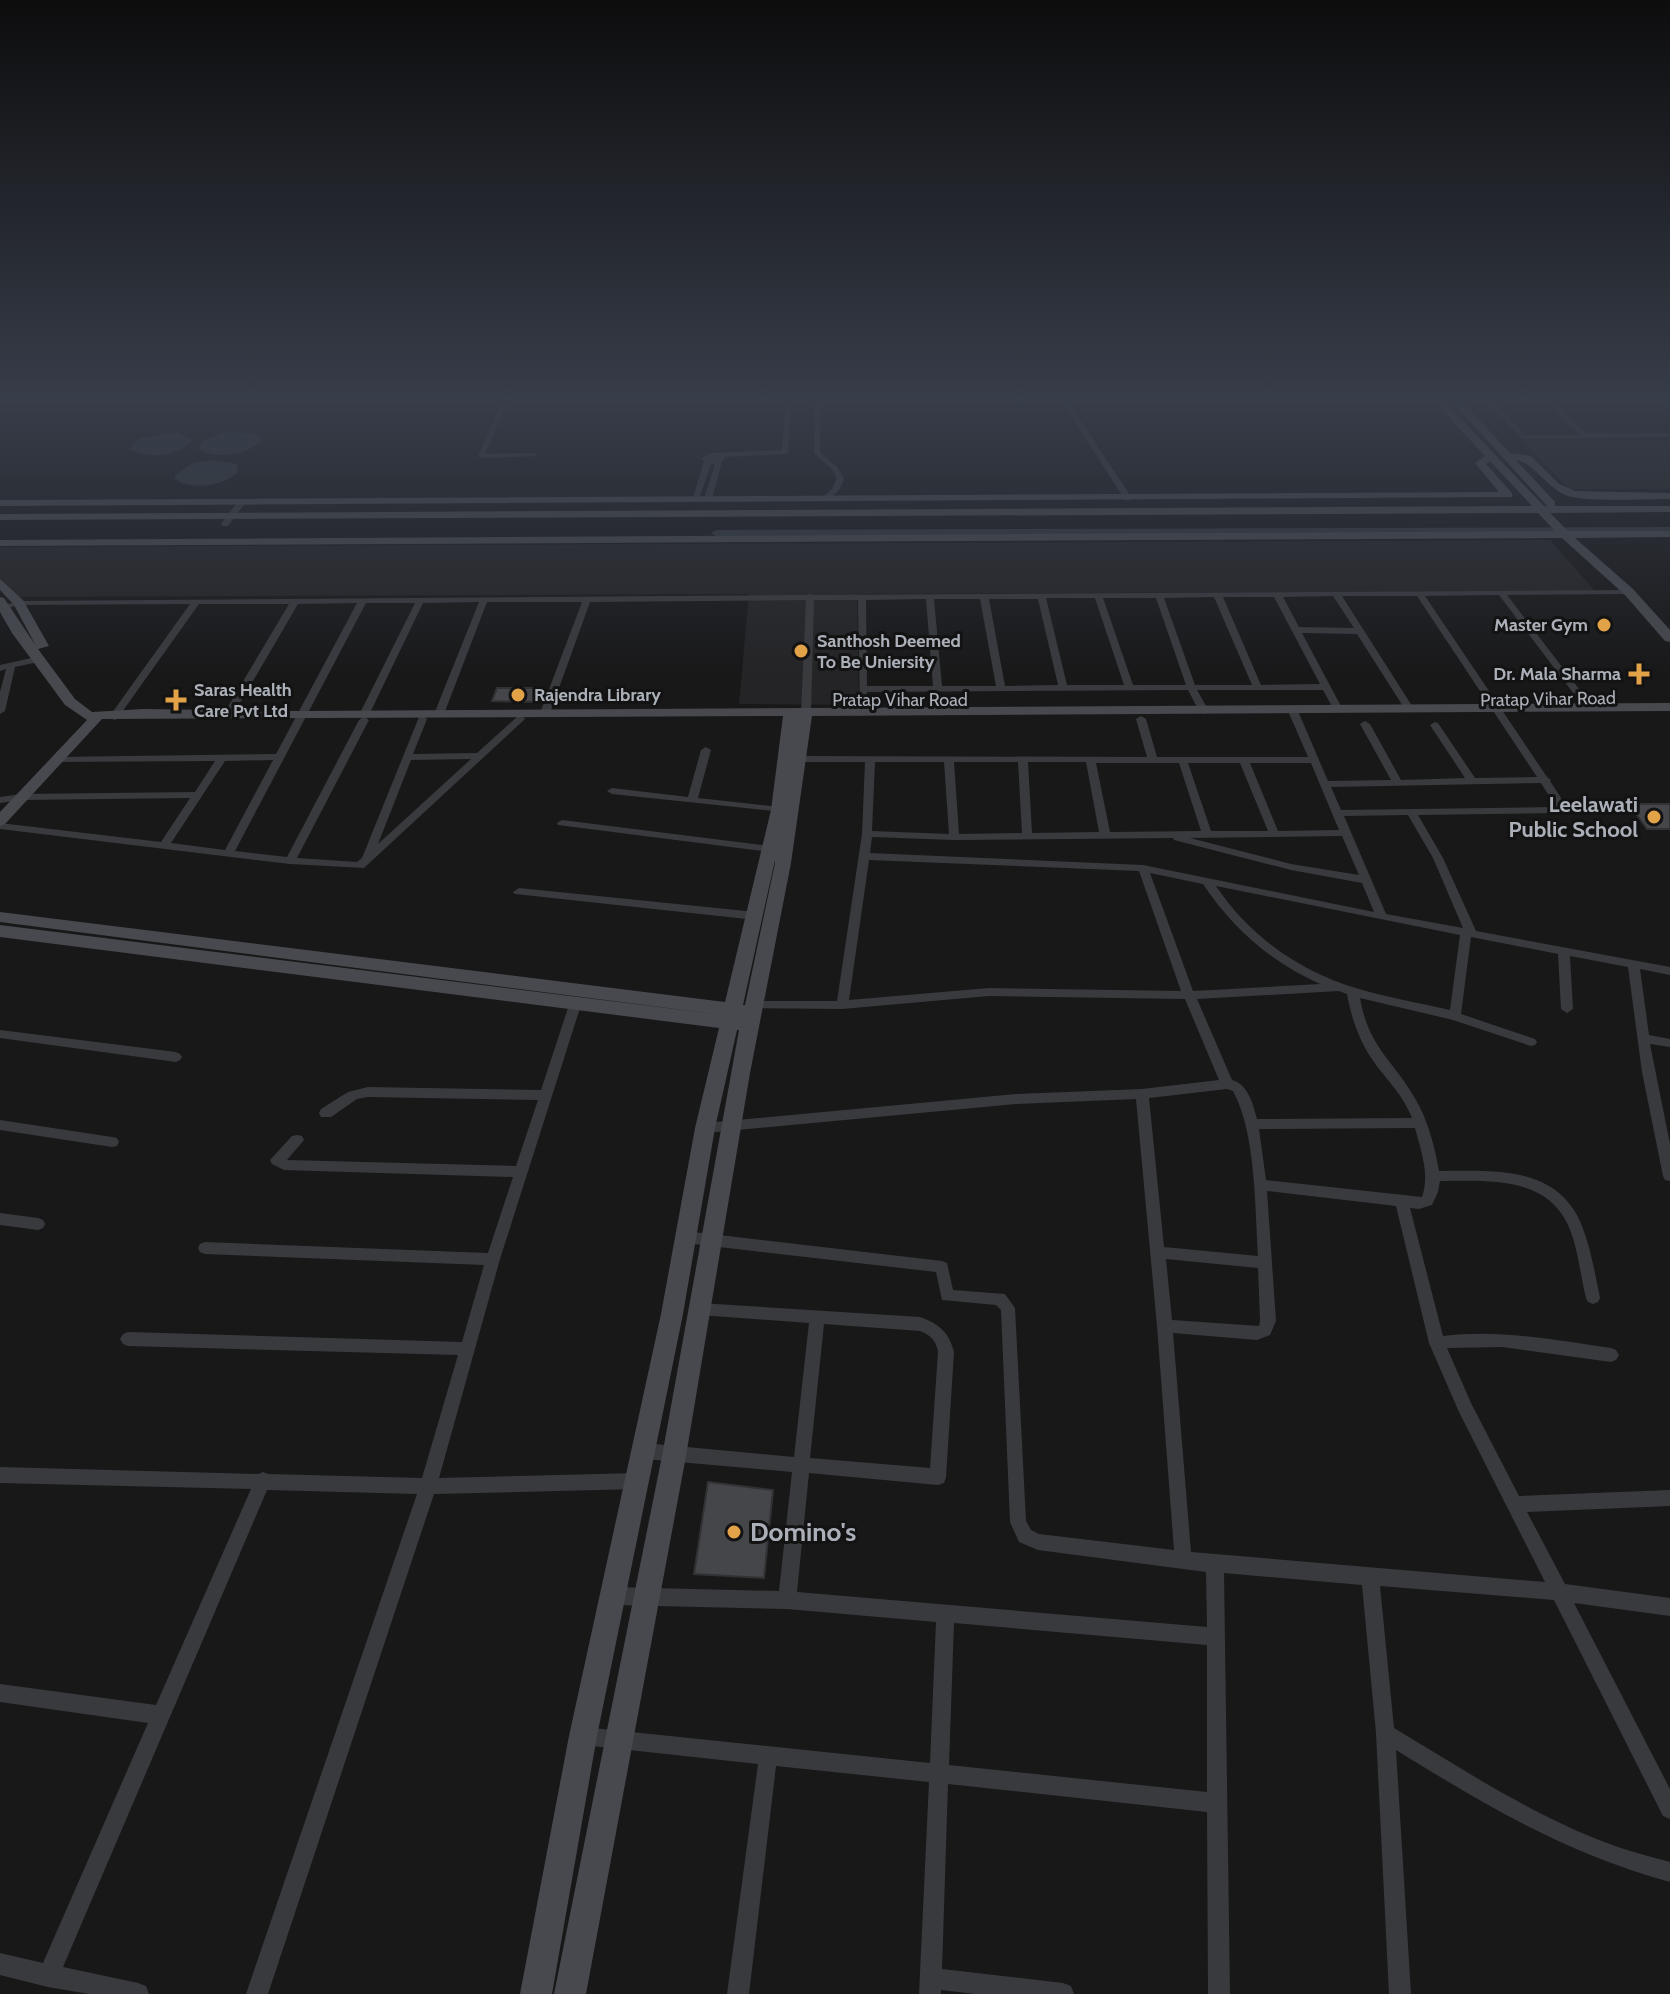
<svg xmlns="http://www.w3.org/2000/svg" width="1670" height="1994" font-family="Cabin,sans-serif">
<rect width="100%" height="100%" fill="#181819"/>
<path fill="#242426" d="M1670 440V489H1569L1522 441Z
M1550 540 1595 591 857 594 859 705 739 704 749 594 16 597 0 580V547Z"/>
<path fill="#31393e" d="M177 432 192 439C181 456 146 460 129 449L140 438Z
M226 432 253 433 261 439 260 442C244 455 217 460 199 449L202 441Z
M214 460 237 464 238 472C223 486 192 491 175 479V475L193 463Z"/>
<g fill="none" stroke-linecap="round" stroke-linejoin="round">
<path fill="#31393e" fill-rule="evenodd" d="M1670 527V533L716 536 711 533 716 530Z"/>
</g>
<path fill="#454649" stroke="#323235" stroke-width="2" d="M497 688H543L539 702 492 701Z
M1629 804H1670V829H1647Z
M708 1482 773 1490 764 1578 694 1574Z"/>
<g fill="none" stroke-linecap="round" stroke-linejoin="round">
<path fill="#393a3e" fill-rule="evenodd" d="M504 397H510L485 454 534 453 536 454V456L481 458 478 456Z
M721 397H727L730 400 785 402 791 408 788 452 785 454 724 457 725 459 722 461 712 499 708 501 704 499 715 464H711L699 499 692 501 704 461 701 459 710 453 782 450 785 408 781 405 728 404Z
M815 397H821L820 453 837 467 844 478C842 488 834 497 825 501L821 499 832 489 837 478 832 469 814 453Z
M1059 397H1065L1132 498 1131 500H1125Z
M1482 397H1488L1525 435H1580L1542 397H1548L1586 433H1670V437L1523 439Z
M239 500 246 502 228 526H222L221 524Z
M1632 590 1633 592 1629 594 1507 595 1592 706V710H1586L1499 595 1425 596 1547 777 1551 780 1550 781 1567 807 1558 813 1418 815 1443 858 1476 931 1670 967V975L1640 969 1649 1035 1670 1039V1047L1650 1044 1670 1144V1181L1665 1180 1663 1176 1642 1072 1628 967 1570 956 1573 1009 1567 1013 1561 1009 1558 954 1471 937 1461 1014 1535 1039 1537 1042 1535 1045 1531 1046 1453 1020 1360 998C1369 1049 1393 1059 1416 1100 1428 1121 1435 1147 1439 1171 1494 1171 1558 1165 1582 1226 1591 1249 1595 1274 1600 1298L1598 1302 1593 1304 1588 1302 1586 1298C1580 1274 1578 1247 1568 1225 1545 1175 1485 1181 1440 1181L1438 1192 1432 1205 1419 1209 1410 1208 1443 1336C1499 1329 1555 1340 1611 1348L1616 1350 1619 1355 1616 1360 1611 1362 1502 1347 1447 1348 1471 1403 1519 1496 1670 1490V1506L1527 1512 1565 1584 1670 1598V1616L1574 1603 1670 1789V1819L1663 1816 1554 1600 1380 1586 1394 1728C1459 1767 1523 1809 1594 1838 1618 1848 1644 1855 1670 1862V1882C1565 1853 1487 1806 1396 1750L1411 1994H1389L1376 1733 1362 1585 1224 1573 1230 1994H1208L1207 1812 948 1784 942 1969 1063 1983 1071 1986 1074 1994H975L941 1990V1994H919L929 1782 776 1766 749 1994H727L758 1764 583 1745 576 1743 574 1736 576 1729 583 1727 930 1763 936 1622 787 1609 613 1605 607 1602 604 1596 607 1590 613 1587 779 1591 792 1472 644 1459 638 1456 636 1451 638 1446 644 1443 794 1457 809 1323 699 1315 694 1314 692 1309 694 1304 699 1303 920 1317C939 1324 949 1332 954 1352L946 1477 944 1483 938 1485 809 1473 797 1592 1207 1627 1206 1572 1038 1550 1019 1542 1010 1522 1001 1310 996 1305 942 1300 936 1272 685 1243 680 1241 678 1237 680 1233 685 1231 942 1261 947 1263 953 1290 1005 1294 1015 1308 1026 1521 1031 1530 1039 1534 1174 1550 1157 1326 1136 1099 1016 1104 705 1133 700 1132 698 1128 700 1124 705 1123 1016 1094 1142 1089 1219 1080 1185 999 989 996 842 1009 750 1008 748 1005 754 1001H837L862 834 865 762H799L794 759 799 756 1147 757 1136 719 1141 716 1146 719 1157 757H1308L1288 711 1293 708 1298 711 1328 781 1391 780 1360 724 1365 721 1370 724 1401 780 1465 778 1430 725 1435 722 1438 723 1475 778 1537 777 1417 596H1342L1414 709 1412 711H1406L1357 634 1302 633 1343 710 1341 712H1335L1323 690H1197L1209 711 1204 714 1199 711 1188 690 867 692 868 713 863 716 860 715 858 600H814L811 712 806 715 801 712 806 600 590 602 550 713 545 716 540 713 582 602H487L444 714 439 717 434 714 479 602 423 603 369 715 365 717 369 720 297 858 357 862 362 858 419 717H425L427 719 413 754 477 753 517 717H523L525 719 364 868 290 864 0 829V823L161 842 190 798 21 800 0 803V797L21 794 195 792 215 761 53 762V758L56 757 276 754 357 603 298 604 233 715 228 718 223 715 289 604H199L117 719 114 720 109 717 190 604 19 605 5 609 1 606 19 601 806 595 810 594 813 595ZM1333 596 1354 628 1299 627 1283 597ZM1214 597 1252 685H1195L1164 598ZM1223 597H1274L1320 684 1261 685ZM1046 598H1095L1124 685H1067ZM1103 598H1156L1186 685H1133ZM926 599 933 686H867L866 600ZM934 599H980L996 686H942ZM989 599H1038L1058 685 1005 686ZM366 603H415L359 715 363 717 359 720 287 857 235 851ZM471 759 378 844 411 760ZM273 760 225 850 171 843 225 761ZM875 762H944L949 834 872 831ZM954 762H1018L1022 833 959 834ZM1028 762H1086L1099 832 1032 833ZM1096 763H1179L1201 831 1110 832ZM1188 763H1240L1268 831H1211ZM1250 763H1311L1339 830 1278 831ZM1541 783 1556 807 1341 810 1331 787ZM1408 815 1433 858 1463 928 1386 914 1344 816ZM1342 836 1359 875 1291 864 1190 838ZM872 837 954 840 1173 838 1174 840 1291 870 1362 883 1374 912 1143 865 870 853ZM869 860 1139 871 1181 991 989 988 849 1000ZM1150 873 1203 884C1233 929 1271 962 1320 984L1193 991ZM1216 886 1460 935 1450 1010C1420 1003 1389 998 1359 989 1301 972 1250 937 1216 886ZM1339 991 1347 994C1352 1021 1360 1043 1376 1065 1389 1082 1404 1097 1412 1118L1257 1119C1253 1104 1248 1084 1232 1080L1197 999ZM1227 1089 1233 1091C1256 1133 1255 1208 1258 1256L1164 1247 1149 1098ZM1415 1128C1421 1151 1430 1174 1422 1197L1266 1180 1259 1129ZM1267 1191 1396 1206 1429 1343 1459 1412 1545 1582 1191 1552 1173 1333 1257 1340 1270 1335 1276 1321ZM1166 1259 1258 1268 1260 1321 1259 1326 1172 1320ZM824 1324 920 1331C930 1335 936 1340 938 1352L930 1468 810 1458ZM954 1623 1207 1645V1792L949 1765Z
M40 656 44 659 43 661 15 667 5 711 0 714V692L6 669 0 671V665Z
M706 747 711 750 698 798 779 807 784 810 783 812 612 794 607 791 612 788 688 797 701 750Z
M562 820 769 846 774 849 769 852 558 825 557 823Z
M519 888 756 912 762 916 756 920 515 894 513 892Z
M575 1001 581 1005 500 1259 439 1478 638 1473 644 1475 646 1481 644 1487 638 1489 434 1494 268 1994H246L417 1494 267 1490 63 1967 138 1983 146 1986 149 1994H89L48 1987 0 1975V1953L43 1963 148 1723 0 1702V1684L156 1705 251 1489 0 1483V1467L259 1474 263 1472 268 1474 422 1478 458 1355 128 1346 123 1344 120 1339 123 1334 128 1332 462 1342 484 1265 205 1254 200 1252 198 1248 200 1244 205 1242 488 1253 513 1177 284 1170 272 1164 270 1160 292 1136 297 1135 302 1136 304 1140 287 1160 516 1166 538 1100 368 1097 357 1099 331 1117H321L319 1113 321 1109 348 1092 368 1087 541 1090 569 1005Z
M0 1030 176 1052 180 1054 182 1057 180 1060 176 1062 0 1038Z
M0 1120 112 1137 117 1138 119 1142 117 1146 112 1147 0 1130Z
M0 1213 38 1218 43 1220 45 1224 43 1228 38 1230 0 1225Z"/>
<path fill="#47494e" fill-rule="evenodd" d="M1430 397H1440L1544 506H1547L1448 397H1458L1510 453 1531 456 1559 484 1575 491 1670 493V499C1647 499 1586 502 1568 496 1548 489 1533 462 1516 460L1555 502V506H1670V512L1550 513 1568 531H1670V537L1575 538 1633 589 1670 630V642L1665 641 1625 595 1562 538 0 546V540L1555 531 1538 513 0 520V514L1532 506 1490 461 1486 464 1512 493V497L0 506V500L1499 492 1475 463 1485 456Z
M0 579 23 600 49 646 38 649 75 699 92 712 143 709 302 711 1670 703V711L812 716 791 863 750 1073 686 1456 586 1994H554L662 1456 739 1030H737L715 1128 683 1314 597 1736 552 1994H520L569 1736 661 1314 695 1128 719 1028 0 937V925L722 1015 0 922V912L725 1002 771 810 783 716 102 719 5 824 0 826V812L87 720 65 705 12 633 0 612V597L4 598 36 646 14 605 0 590ZM775 860V863L745 1005H743Z"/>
</g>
<linearGradient id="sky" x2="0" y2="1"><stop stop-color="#0d0d0e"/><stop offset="0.59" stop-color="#373d49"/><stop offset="1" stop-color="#373d49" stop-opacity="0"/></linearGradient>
<rect width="1670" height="676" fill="url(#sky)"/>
<g fill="#e2a247" stroke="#131314" stroke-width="3">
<circle cx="1604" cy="625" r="8"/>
<circle cx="801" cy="651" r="8"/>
<path d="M1635 662h8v8h8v8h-8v8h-8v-8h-8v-8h8z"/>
<circle cx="518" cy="695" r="8"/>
<path d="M172 688h8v8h8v8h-8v8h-8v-8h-8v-8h8z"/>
<circle cx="1654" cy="817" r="8"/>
<circle cx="734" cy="1532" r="8"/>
</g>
<g text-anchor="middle" stroke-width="6" stroke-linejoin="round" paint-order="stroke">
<g font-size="18" font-weight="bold" fill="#abb0b8" stroke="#131314" text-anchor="start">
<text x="1588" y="631" text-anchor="end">Master Gym</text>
<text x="817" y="647">Santhosh Deemed<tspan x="817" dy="21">To Be Uniersity</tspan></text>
<text x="1621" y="680" text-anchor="end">Dr. Mala Sharma</text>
<text x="194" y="696">Saras Health<tspan x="194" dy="21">Care Pvt Ltd</tspan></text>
<text x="534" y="701">Rajendra Library</text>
</g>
<g font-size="18" fill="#abb0b8" stroke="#131314">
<text transform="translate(1548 699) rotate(-1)" y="6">Pratap Vihar Road</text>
<text x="900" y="706">Pratap Vihar Road</text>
</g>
<g font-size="22" font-weight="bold" fill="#abb0b8" stroke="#131314" text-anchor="end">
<text x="1638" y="812">Leelawati<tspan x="1638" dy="25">Public School</tspan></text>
</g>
<g font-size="26" font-weight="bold" fill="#abb0b8" stroke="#131314" text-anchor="start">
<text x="750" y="1541">Domino's</text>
</g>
</g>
</svg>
